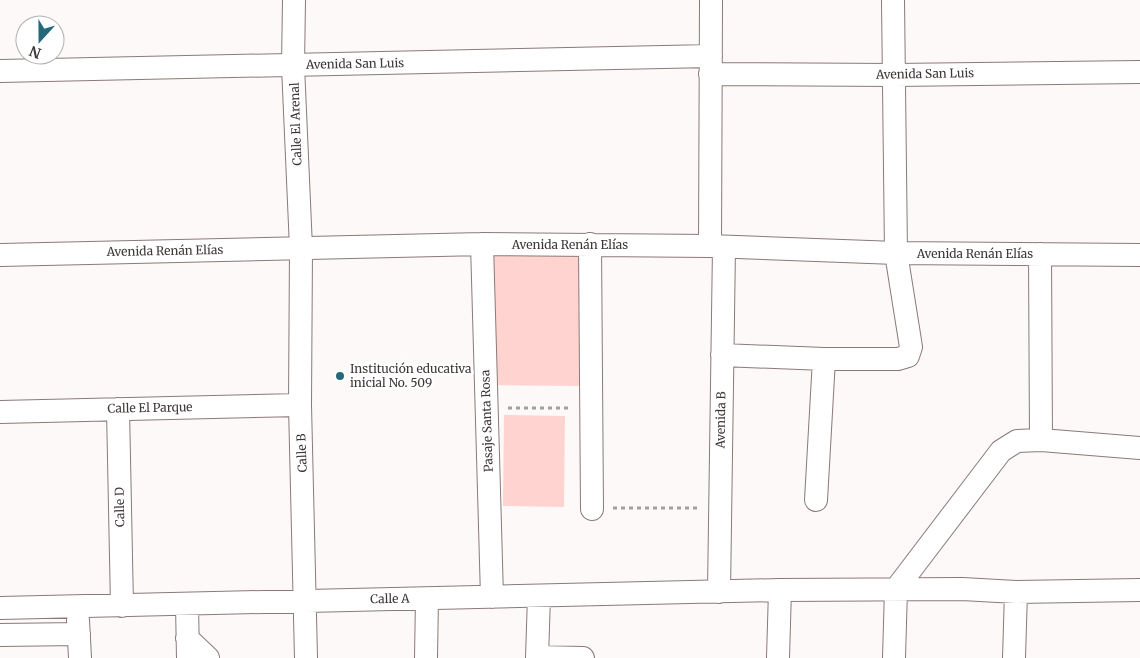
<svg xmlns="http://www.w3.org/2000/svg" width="1140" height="658" font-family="Merriweather,serif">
<rect width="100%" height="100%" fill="#fdf9f9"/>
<path fill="#ffd3d0" d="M494 251H581L580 386 495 385Z
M504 415 565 416 564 507 503 506Z"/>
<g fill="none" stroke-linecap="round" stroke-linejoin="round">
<defs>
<path id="minor" d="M294 0 293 66 301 248 300 405 306 658
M0 71 711 56
M710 74 895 75 1140 72
M482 244 492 597
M590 244 592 509
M710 246 711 0
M1040 254 1041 440
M0 255 482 244 710 246 896 253 1140 255
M722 355 824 359H898L908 356 911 347 896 253 893 0
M118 409 122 606
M0 412 300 405
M816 500 824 359
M719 592 724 247
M187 604 188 658
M0 608 780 590 962 589 1016 592 1140 590
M78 620 80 658
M0 635 79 634
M187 638 208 658
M537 657 583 658
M426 658 427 599
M537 658 539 596
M778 658 780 590
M894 658 896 589 1001 451 1017 441 1041 440 1140 448
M1014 658 1016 592"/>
</defs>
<use href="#minor" stroke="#897a79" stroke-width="24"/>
<path stroke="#a39e9e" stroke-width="3" stroke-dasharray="4 4" stroke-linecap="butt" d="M508 408H571
M613 508H699"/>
<use href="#minor" stroke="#fff" stroke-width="22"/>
</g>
<circle fill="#24697a" stroke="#fff" stroke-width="2" cx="340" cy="376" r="5"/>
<g text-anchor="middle" stroke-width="5" stroke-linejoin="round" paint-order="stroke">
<g font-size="12" fill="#3e3837" stroke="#fff">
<text transform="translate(355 64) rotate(-1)" y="4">Avenida San Luis</text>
<text transform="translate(925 74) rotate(-1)" y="4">Avenida San Luis</text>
<text transform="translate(296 124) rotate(-92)" y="4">Calle El Arenal</text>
<text x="570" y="249">Avenida Renán Elías</text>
<text transform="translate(165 251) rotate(-1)" y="4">Avenida Renán Elías</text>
<text x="975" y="258">Avenida Renán Elías</text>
<text transform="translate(150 408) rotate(-1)" y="4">Calle El Parque</text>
<text transform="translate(721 420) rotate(-89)" y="4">Avenida B</text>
<text transform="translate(487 421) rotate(-92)" y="4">Pasaje Santa Rosa</text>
<text transform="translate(302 453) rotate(-92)" y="4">Calle B</text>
<text transform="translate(120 507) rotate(-91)" y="4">Calle D</text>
<text transform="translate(390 599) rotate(-1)" y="4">Calle A</text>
</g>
<g font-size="12" fill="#3e3837" stroke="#fff" text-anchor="start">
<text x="350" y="373">Institución educativa<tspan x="350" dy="14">inicial No. 509</tspan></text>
</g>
</g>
<g transform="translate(40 40) rotate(201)"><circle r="24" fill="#ffffff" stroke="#b2afaf"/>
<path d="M0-4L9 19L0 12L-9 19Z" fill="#24697a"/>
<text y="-8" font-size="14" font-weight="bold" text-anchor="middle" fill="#3e3837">N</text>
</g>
</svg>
